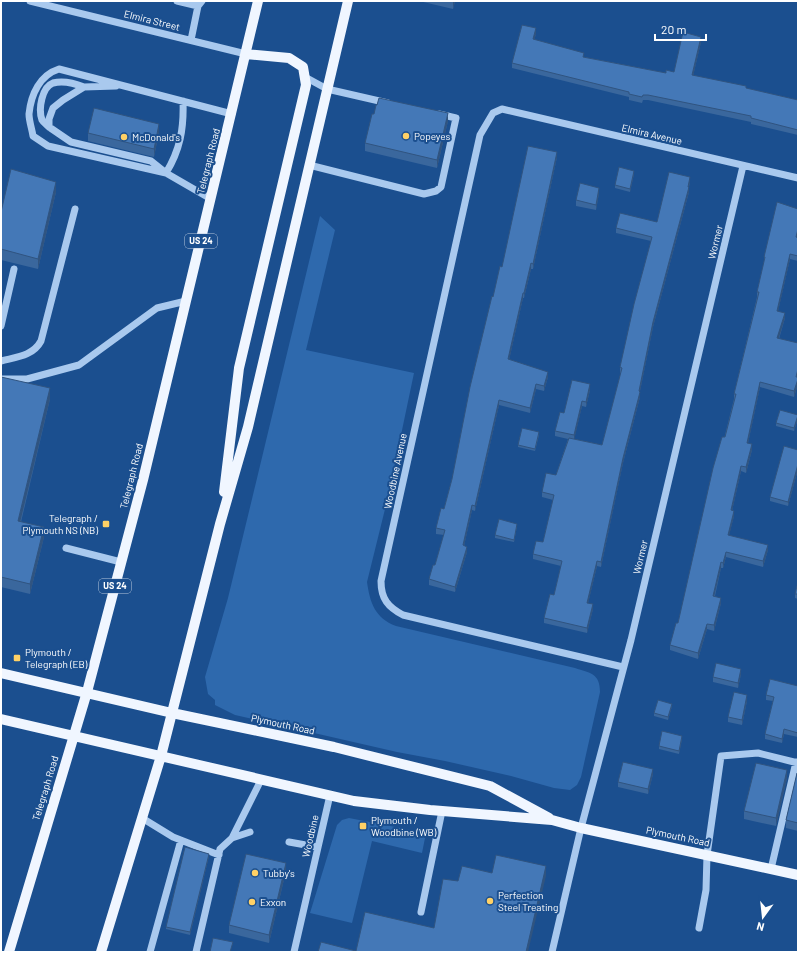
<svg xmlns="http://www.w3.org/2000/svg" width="799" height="953" font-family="Barlow,sans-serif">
<rect width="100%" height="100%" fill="#1b4f8f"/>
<path fill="#2e69ad" d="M320 216 335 230 306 350 414 373 388 497 367 582C370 603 375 618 396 626L575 668C590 673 600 673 600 692L581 777 577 785 570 790 554 788 511 776 445 761 397 752 235 715 215 705V700L208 694 205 677 228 598 252 499Z
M349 818 426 833 422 853 372 841 352 923 310 913 337 825 342 820Z"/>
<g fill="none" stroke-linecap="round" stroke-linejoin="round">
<path stroke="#a9c9ee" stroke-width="7" d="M30 1 246 54
M177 1 198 6
M191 40 198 6 202 1
M305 77 327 89 388 103
M116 86 84 87 63 100 53 108 49 119V127L71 142 151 161 166 173C180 150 184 129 183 101
M49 127C47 125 43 122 42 120 38 109 42 87 53 83 64 80 74 83 84 87
M309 165 424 194 436 191 441 187 456 118 439 114
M211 199 166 173 48 146 33 136C32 129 29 121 29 114 31 94 40 75 59 69L232 114
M1 326 14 269
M1 361C16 357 33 356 41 341L75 209
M1 379H27L79 365 157 308 186 301
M66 548 121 562
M623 667 403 615C388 607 381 599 381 581L480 135 493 113 502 109 798 178
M142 818 173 837 219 855
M232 838 261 780
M289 842 317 847
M771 869 796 762
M421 912 442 811
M699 928 706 890 707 855 721 756 758 753 798 763
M150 952 181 840
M196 952 220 849 232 838 250 832
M294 952 330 795
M552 952 581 828 631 640 743 166"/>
<path stroke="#f0f6ff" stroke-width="10" d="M224 492 239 368 306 85 303 67 289 58 246 54
M1 673 172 713 334 747 490 786 549 818
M1 719 354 801 430 810 552 820 581 828 798 875
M9 952 87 692 143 480 258 1
M101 952 161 756 220 524 248 427 348 1"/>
</g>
<path fill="#3a679d" d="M419 1H455L453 9Z
M536 34 534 40 584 57 666 73 674 72 701 42 693 76 798 100V135L751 124V122L648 100H643L642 103 629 100V97L512 68V63Z
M448 121 437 168 365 151V143Z
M159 132 154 157 88 141V133Z
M557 157 533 269H531L524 298H523L509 360 548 377 544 391 536 389 530 413 499 405 475 511 472 510 464 546 467 552 455 592 429 585V579L435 565 444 535 436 534V528L444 509 452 479 493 297Z
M634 174 630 192 615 188V185Z
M690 182 689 187V192L653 327 640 391V397L623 463 601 567 597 566 588 603 593 609 587 633 544 623V618L554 595 561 566 533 559V554L543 542 553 500 542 497V492L556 475 568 439 555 436V431L564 413 590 390 586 407 582 406 574 439 602 445 621 373H620V367L651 241 616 233V228L657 222Z
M56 192 38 269 1 260V212Z
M599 193 596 210 576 206V200Z
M797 237 798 238V261L790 259 778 311 785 318 779 339 798 377V384L794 397 760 387 748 443 752 450 746 473 741 471 732 511 734 516 729 535 768 550 763 567 726 557 723 568H721L715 596 721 603 714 631 707 629 698 659 670 650V645L678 623 734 399V394L757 297V292L764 262V257Z
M1 377 50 399 21 522 44 537 30 594 1 587Z
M798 418 794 431 776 426V423Z
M539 435 535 451 518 447V445Z
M798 450V469L788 506 770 501V497Z
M517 526 514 542 495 538V535Z
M798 582V599L795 598V594Z
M741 674 738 688 713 682V677Z
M798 686V737L784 734 782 743 765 739V734L773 701 766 700V695Z
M747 701 742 725 728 722V717Z
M672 706 668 720 654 716V713Z
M682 739 679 754 659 749V746Z
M798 773V831L786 828V820Z
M653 774 648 794 618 787V782Z
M787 778 776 826 744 819V811Z
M209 856 190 935 166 929V927Z
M286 871 269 943 229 933V925Z"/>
<path fill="#305480" d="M453 1H455L453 9Z
M536 28V34L533 45V39Z
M701 37V42L692 81V75Z
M448 113V121L437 168V160Z
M159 124V132L154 157V149Z
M557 152V157L533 269V264Z
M634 171V174L630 192V189Z
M690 177V182L688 192V187Z
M56 182V192L38 269V259Z
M689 187V192L653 327 639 396V391L653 322Z
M599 188V193L596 210V205Z
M798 229V235L796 242V237Z
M790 254V259L777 316V311Z
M531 263V269L524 298V293Z
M523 293V298L508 365V359Z
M785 313V318L777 344V338Z
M548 372V377L544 391V386Z
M798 379V384L794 397V391Z
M760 382V387L747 448V443Z
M536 384V389L530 413V408Z
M590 384V390L586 407V402Z
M50 388V399L18 531V521Z
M640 392V397L623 463 601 567V562L623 458Z
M499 400V405L475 511V506Z
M582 401V406L574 441V435Z
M798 415V418L794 431V428Z
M752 444V450L746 473V467Z
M798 464V469L788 506V502Z
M741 466V471L731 516V510Z
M472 505V510L463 551V545Z
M734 511V516L728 540V535Z
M517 524V526L514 542V540Z
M44 527V537L30 594V584Z
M768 545V550L763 567V561Z
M467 547V552L455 592V587Z
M726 552V557L723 568V563Z
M597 561V566L587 608V603Z
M721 562V568L713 601V596Z
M721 598V603L714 631V625Z
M593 604V609L587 633V628Z
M707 624V629L698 659V653Z
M741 669V674L738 688V683Z
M747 695V701L742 725V720Z
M672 704V706L668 720V717Z
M784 729V734L782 743V739Z
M682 736V739L679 754V751Z
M653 769V774L648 794V789Z
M787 770V778L776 826V818Z
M209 854V856L190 935V932Z
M286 863V871L269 943V935Z
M546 866V876L528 952H526Z"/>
<path fill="#4478b7" stroke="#305480" d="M522 25 536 28 533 39 584 53 583 57 666 73V70L674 72 683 32 701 37 692 75 746 86V88L798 100V130L751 118V116L648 95H643L642 97 629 94V92L512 63Z
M379 98 448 113 437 160 365 143 372 114H374L376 105H377Z
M94 108 159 124 154 149 88 133Z
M528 146 557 152 533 264 531 263 524 293H523L508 359 548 372 544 386 536 384 530 408 499 400 475 506 472 505 463 545 467 547 455 587 429 579 433 565H435L445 530 436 528 441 508 444 509 452 479 470 387 492 296 493 297 500 266 502 267Z
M619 167 634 171 630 189 615 185Z
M11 169 56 182 38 259 1 249V212Z
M669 172 690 177 688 187H689L653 322 639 391 640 392 623 458 601 562 597 561 587 603 593 604 587 628 544 618 550 594 554 595 562 561 533 554 536 541 543 542 554 495 542 492 546 473 556 475 569 438 602 445 622 368 620 367 634 304 652 237 616 228 620 213 657 222Z
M580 183 599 188 596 205 576 200Z
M777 202 798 209V229L796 237 798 238V256L790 254 777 311 785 313 777 338 798 343V369L796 377H798V379L794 391 760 382 747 443 752 444 746 467 741 466 731 510 734 511 728 535 768 545 763 561 726 552 723 563 721 562 713 596 721 598 714 625 707 624 698 653 670 645 676 623H678L713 468 722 437H725L736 394H734L759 292H757L765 257H764Z
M1 377 50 388 18 521 44 527 30 584 1 577Z
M572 380 590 384 586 402 582 401 574 435 555 431 560 412 564 413Z
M780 410 798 415 794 428 776 423Z
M522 428 539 432 535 449 518 445Z
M784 446 798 450V464L788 502 770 497Z
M499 519 517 524 514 540 495 535Z
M798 582V594H795Z
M716 663 741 669 738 683 713 677Z
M770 679 798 686V733L784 729 782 739 765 734 774 697 766 695Z
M734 692 747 695 742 720 728 717Z
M658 700 672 704 668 717 654 713Z
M662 731 682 736 679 751 659 746Z
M623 762 653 769 648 789 618 782Z
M756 763 787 770 776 818 744 811Z
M797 773H798V823L786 820Z
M185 847 209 854 190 932 166 927Z
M246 854 286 863 269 935 229 925Z
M496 855 546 866 526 952H318L321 942 356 951 365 912 434 928 443 879 458 881 462 866 492 873Z
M213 938 233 942 230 952H210Z"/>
<g fill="#ffd166" stroke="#1b4f8f" stroke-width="1.5">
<circle cx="406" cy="136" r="4"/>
<circle cx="124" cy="137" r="4"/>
<rect x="102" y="520" width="8" height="8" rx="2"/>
<rect x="13" y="654" width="8" height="8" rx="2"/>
<rect x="359" y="822" width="8" height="8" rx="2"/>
<circle cx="255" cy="873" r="4"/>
<circle cx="490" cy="901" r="4"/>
<circle cx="252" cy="902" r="4"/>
</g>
<g text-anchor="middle" stroke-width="4" stroke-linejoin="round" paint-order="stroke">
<g fill="#1b4f8f" stroke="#bbcadd" stroke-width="1">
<rect x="185" y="234" width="32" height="14" rx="3"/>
<rect x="99" y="579" width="32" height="14" rx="3"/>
</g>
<g font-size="9" font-weight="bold" fill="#fff">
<text x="201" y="244">US 24</text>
<text x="115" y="589">US 24</text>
</g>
<g font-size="10" fill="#fff" stroke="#1b4f8f">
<text transform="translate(152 20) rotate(14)" y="4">Elmira Street</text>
<text transform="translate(652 134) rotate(13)" y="4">Elmira Avenue</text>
<text transform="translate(208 161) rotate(-76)" y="4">Telegraph Road</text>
<text transform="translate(715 242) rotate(-77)" y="4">Wormer</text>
<text transform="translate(395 471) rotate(-78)" y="4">Woodbine Avenue</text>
<text transform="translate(131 476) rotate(-76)" y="4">Telegraph Road</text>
<text transform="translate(640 557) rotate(-77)" y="4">Wormer</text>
<text transform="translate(283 724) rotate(12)" y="4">Plymouth Road</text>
<text transform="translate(45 788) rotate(-73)" y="4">Telegraph Road</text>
<text transform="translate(310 836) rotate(-77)" y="4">Woodbine</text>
<text transform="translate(678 836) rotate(12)" y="4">Plymouth Road</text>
</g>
<g font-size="10" fill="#fff" stroke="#1b4f8f" text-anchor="start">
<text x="414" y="140">Popeyes</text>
<text x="132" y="141">McDonald's</text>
<text x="98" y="522" text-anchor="end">Telegraph /<tspan x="98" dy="12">Plymouth NS (NB)</tspan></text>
<text x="25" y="656">Plymouth /<tspan x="25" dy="12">Telegraph (EB)</tspan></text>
<text x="371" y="824">Plymouth /<tspan x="371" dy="12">Woodbine (WB)</tspan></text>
<text x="263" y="877">Tubby's</text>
<text x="498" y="899">Perfection<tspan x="498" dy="12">Steel Treating</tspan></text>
<text x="260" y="906">Exxon</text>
</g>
</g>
<rect width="799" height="953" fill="none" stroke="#ffffff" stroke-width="4"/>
<g transform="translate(763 917) rotate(195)" stroke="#1b4f8f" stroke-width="3" paint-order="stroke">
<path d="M0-3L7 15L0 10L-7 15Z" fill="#ffffff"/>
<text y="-6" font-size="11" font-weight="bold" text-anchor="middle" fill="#ffffff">N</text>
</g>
<path d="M655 34v6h51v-6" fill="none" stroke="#ffffff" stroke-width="2"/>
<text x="661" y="34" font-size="12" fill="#ffffff" stroke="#1b4f8f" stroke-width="3" paint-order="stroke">20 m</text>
</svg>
